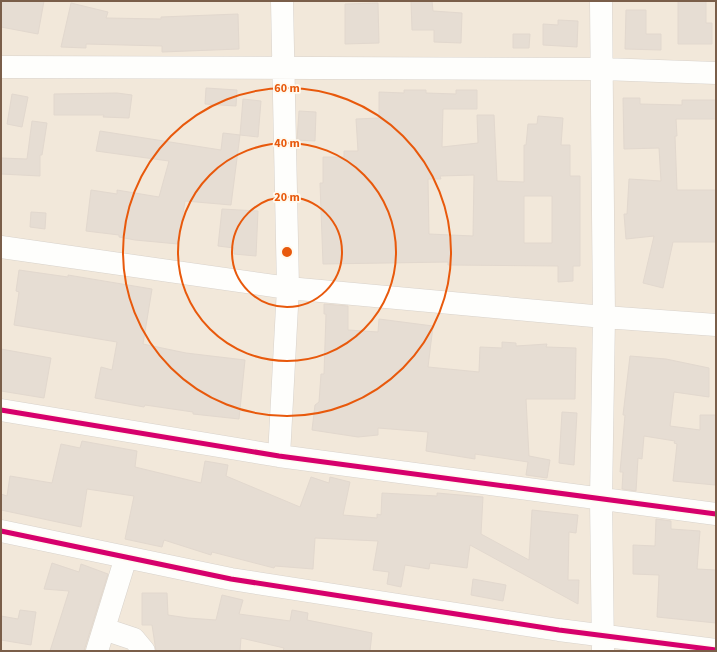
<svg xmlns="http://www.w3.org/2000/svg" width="717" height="652" font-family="'Source Sans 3',sans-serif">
<rect width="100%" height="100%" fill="#f9f5ed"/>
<path fill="#f2e8da" d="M1 1H716V651H1Z"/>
<path fill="#e6ddd3" stroke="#e2d8ce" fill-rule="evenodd" d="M1 1H44L38 34 1 27Z
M411 1H432L433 11 462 13 461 43 434 42V30H412Z
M678 1H706V23H712V44H678Z
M71 3 108 12 106 18 161 19V17L238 14 239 49 162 52V46L86 44V48L61 47Z
M378 3 379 43 345 44V4Z
M626 10H646V34H661V50L625 49Z
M558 20 578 21 577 47 543 45V24L558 25Z
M513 34H530L529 48H513Z
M206 88 237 90 236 106 205 104Z
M404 90H426V93L456 94V90H477V109H443L442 147 478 143 477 115H494L497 181 524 182V145H526L528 124H537L538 116 563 118 561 145H570V176H580V266H573V281L558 282V266L448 265V262L323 264 320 183H323V157H344V151H358L356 119 379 118V92L404 93ZM474 175 473 236 429 234 428 179H441L440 176ZM524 196H552V243H524Z
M117 93 132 95 129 118 103 117 104 115H54V94Z
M12 94 28 97 22 127 7 124Z
M623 98H640V104L682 105V100H716V119H676L677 136H675L677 190H716V242H673L663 288 643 283 654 236 626 239 624 214H627L629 179 661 181 659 148 624 149Z
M243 99 261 101 258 137 240 135Z
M299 111 316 112 315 141 297 140Z
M32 121 47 123 42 155H40V176L1 174V158L27 159Z
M100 131 221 150 223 133 240 135 231 205 185 201 178 244 135 240 119 237V235L86 231 91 190 117 194V190L159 197 169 161 96 151Z
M222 209 258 211 256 256 234 254V248L218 246Z
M31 212 46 213 45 229 30 227Z
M19 270 68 277V275L152 289 143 344 186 353 245 360 239 419 193 414V412L145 405 144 407 95 398 101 367 112 370 117 342 14 325 19 292 16 291Z
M324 304 348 306V330L378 332 379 319 433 326 428 367 479 372 480 347 502 348V342L516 343V346L547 344 546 347 576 348 575 399H526L529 456 550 460 547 478 526 475 528 462 475 454V459L426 451 428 432 378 428V435L358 437 312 430 315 405 319 402 321 374H324L326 314H324Z
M1 349 51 358 44 398 1 391Z
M630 356 666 359 709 368V397L674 392 670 426 700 430V415H716L715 485 673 481 677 444 674 443 675 441 644 436 642 459 638 458 636 491 622 489 623 472H620L625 415H623Z
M562 412 577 413 574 465 559 463Z
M82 441 137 451 135 467 201 483 205 461 228 465 226 476 300 507 311 477 329 483 330 477 350 482 343 515 377 518V514L381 515 382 493 437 496V493L483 497 481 534 529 560 532 510 578 515 576 533 569 532 568 580H579L578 604 470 545 467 568 430 563 429 569 405 565 401 587 387 584 389 572 373 570 378 541 315 538 313 569 275 566 274 568 212 552 211 555 164 540 162 547 125 539 134 496 87 489 81 527 1 510V494L7 496 10 476 52 483 61 444 80 448Z
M656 519 671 521V529L700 531 697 569 716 570V623L657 617 659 575 633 574V545L655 546Z
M52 563 79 572 81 564 108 574 84 651H50L69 591 44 589Z
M473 579 506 585 503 601 471 595Z
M142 593H167L168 615 188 618 216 620 222 595 243 600 239 614 290 621 292 610 308 613 307 620 372 633 370 651H283L284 648 241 638 240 651H156L152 625H142Z
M20 610 36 612 31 645 1 640V616L18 619Z"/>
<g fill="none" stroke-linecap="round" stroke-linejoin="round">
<defs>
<path id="minor" d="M601 1 604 317 601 499 603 651
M1 67 602 69 716 73
M1 247 288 288 604 317 716 325
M1 410 279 456 716 514
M279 456 288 288 282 1
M1 531 231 579 559 630 716 650
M104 629 134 639 144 651
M97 651 126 557"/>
</defs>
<use href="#minor" stroke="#d8d2cb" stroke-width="23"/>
<use href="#minor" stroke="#fefefc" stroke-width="22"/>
<defs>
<path id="cycleway" d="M1 410 279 456 716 514
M1 531 231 579 559 630 716 650"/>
</defs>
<use href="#cycleway" stroke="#fffaef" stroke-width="8"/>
<use href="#cycleway" stroke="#d6006c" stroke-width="5"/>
</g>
<g fill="none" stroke="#e8590c" stroke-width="2">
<circle cx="287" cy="252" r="55"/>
<circle cx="287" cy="252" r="109"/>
<circle cx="287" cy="252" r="164"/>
</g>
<circle cx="287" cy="252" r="6" fill="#e8590c" stroke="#fffaef" stroke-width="2"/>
<g font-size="12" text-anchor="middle" font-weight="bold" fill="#e8590c" stroke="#fffaef" stroke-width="3.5" stroke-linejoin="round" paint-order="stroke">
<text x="287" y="92">60 m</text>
<text x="287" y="147">40 m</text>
<text x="287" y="201">20 m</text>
</g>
<rect width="717" height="652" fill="none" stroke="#7a5e49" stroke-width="4"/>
</svg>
